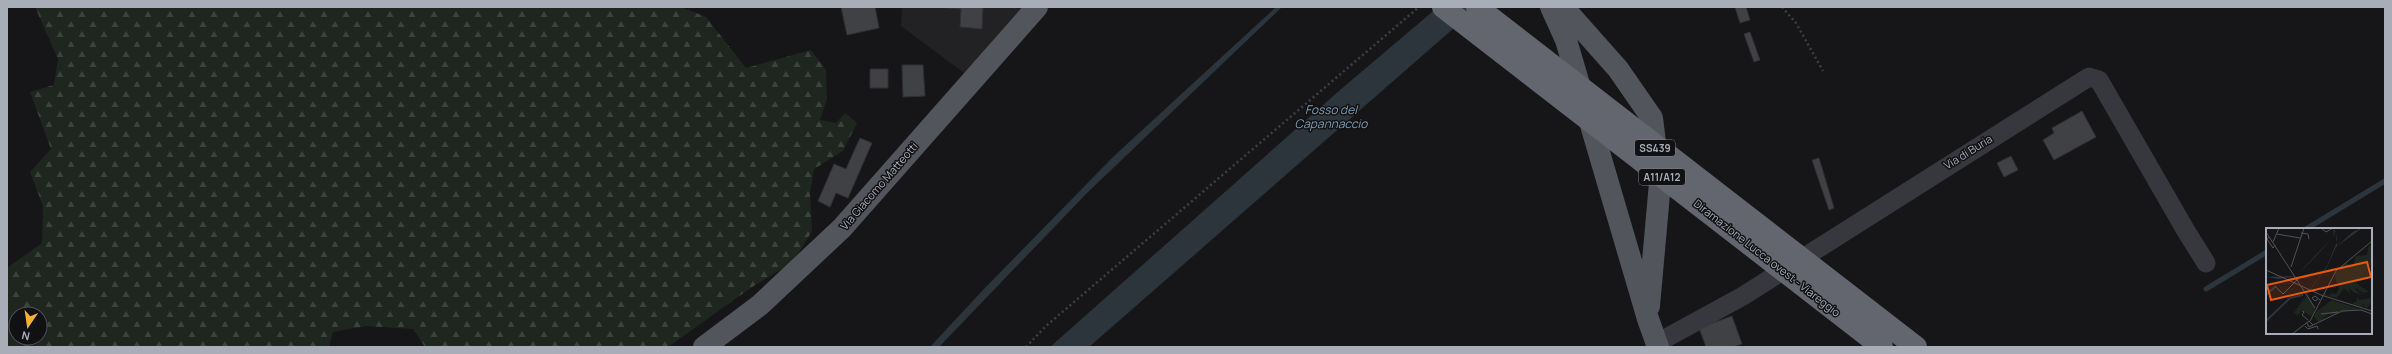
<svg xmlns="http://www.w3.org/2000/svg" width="2392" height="354" font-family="Manrope,sans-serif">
<defs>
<pattern id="forest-firs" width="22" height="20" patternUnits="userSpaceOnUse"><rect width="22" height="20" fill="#1e261f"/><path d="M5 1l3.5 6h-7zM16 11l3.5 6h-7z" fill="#3c433d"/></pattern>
</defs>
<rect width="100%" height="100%" fill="#161618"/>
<path fill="#222225" d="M902 7H1031L968 76 901 26Z"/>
<path fill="url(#forest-firs)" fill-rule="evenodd" d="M35 7H681L706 17 746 68 811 50 826 70 827 99 820 120 836 123 845 113 857 123 843 151 814 169 810 193 812 231 793 262 752 287 668 347H425L413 329 366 326 333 332 329 347H7V268L42 243 43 206 30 172 51 149 30 92 54 85 58 59ZM16 314H40V338H16Z"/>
<path fill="#2c353c" d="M1276 7H1282L1087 193 939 347H930L983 290 1114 156Z
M1438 7H1478L1089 347H1050L1340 90Z"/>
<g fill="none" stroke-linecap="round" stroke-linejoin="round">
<path stroke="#2c353c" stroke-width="5" d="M2306 229 2385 181
M2206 289 2267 252"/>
</g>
<path fill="#404145" stroke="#303034" d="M841 7H875L879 28 847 35Z
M935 7H983L982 29 960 27 961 9Z
M1735 7H1746L1750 20 1740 23Z
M1750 32 1760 60 1754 62 1744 34Z
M902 65H923L925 96 903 97Z
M870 69H888V88H870Z
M2082 111 2096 137 2054 160 2043 140 2054 133 2052 128Z
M860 138 872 143 848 198 836 193 830 207 818 201 834 164 846 169Z
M2011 156 2018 170 2004 177 1997 163Z
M1819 158 1834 208 1829 210 1812 160Z
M1732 316 1742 344 1733 347H1706L1699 328Z"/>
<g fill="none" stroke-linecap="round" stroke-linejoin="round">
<path stroke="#3d3f44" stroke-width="2.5" stroke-dasharray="2 3" stroke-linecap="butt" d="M1782 7 1796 23 1823 71
M1026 347 1046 326 1419 7"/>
<path stroke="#37383d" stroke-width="19" d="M1657 343 1743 296 2089 77 2099 80 2186 231 2206 263"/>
<path stroke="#53555c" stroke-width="22" d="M1551 7 1566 40 1648 319 1658 347
M1563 7 1618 69 1652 118 1660 183 1649 306
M704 347 760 305 842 228 1037 7"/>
<path stroke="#63666e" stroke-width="22" d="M1443 7 1882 347
M1477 7 1916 347"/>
</g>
<g text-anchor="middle" stroke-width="3" stroke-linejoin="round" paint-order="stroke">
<g fill="#111113" stroke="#7b7e86" stroke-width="1">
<rect x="1635" y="140" width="40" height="16" rx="3"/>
<rect x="1639" y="169" width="46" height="16" rx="3"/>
</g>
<g font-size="10" font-weight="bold" fill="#a8adb8">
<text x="1655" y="152">SS439</text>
<text x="1662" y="181">A11/A12</text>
</g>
<g font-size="11" fill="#a8adb8" stroke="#111113">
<text transform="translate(1968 152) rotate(-32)" y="4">Via di Buria</text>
<text transform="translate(879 186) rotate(-49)" y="4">Via Giacomo Matteotti</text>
<text transform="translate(1767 258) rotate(38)" y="4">Diramazione Lucca ovest - Viareggio</text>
</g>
<g font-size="12" font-style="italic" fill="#7f9bb3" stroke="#111113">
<text x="1331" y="114">Fosso del<tspan x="1331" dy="14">Capannaccio</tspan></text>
</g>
</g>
<g transform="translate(2266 228)">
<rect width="106" height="106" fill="#161618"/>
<path d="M42 66 49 80 47 86 44 88 36 82 32 87 28 85Z" fill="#1e261f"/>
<path d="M103 17 106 19V37L101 39 103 50 90 55 103 64 97 65 88 59 93 65 99 68 87 64 83 60 84 66 78 60 71 70 57 67 58 65 63 68 66 65 70 66 73 61 72 56H79L70 54 69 46 80 35 87 38 90 28 101 27ZM91 68 93 72 105 70 104 76 101 80 98 79V74L96 79 86 76 91 73ZM66 72 93 81 65 87 63 85 53 95 48 88 51 83Z" fill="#1e261f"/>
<path d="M68 0 71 10V18L87 4 96 0 70 19 61 39 12 106 61 38 71 14 69 2 68 6 67 9 50 28 30 48 13 51 0 49 30 48 67 9Z" fill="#2c353c"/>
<path fill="none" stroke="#2c353c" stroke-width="2" d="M0 67 10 58M0 93 24 70 37 67"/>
<path fill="none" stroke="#505258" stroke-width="1" d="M55 0 60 4 67 0M0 4 49 80M35 5 42 6 43 11M11 6 34 10M3 9 1 11 7 20 9 17M7 14 13 0M25 39 38 0M0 42 55 67 106 83M10 59 17 66 32 51M52 71 49 73 46 70 49 68 54 72M36 83 38 84 36 87 42 92M55 86 72 84M44 93 70 43 106 13M47 97 76 83 95 82 106 86M39 98 42 101 51 98 52 101M26 106 43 93 47 97 43 99 41 95"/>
<path fill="#e8590c" fill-opacity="0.15" stroke="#e8590c" stroke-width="2" d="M101 34 105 49 5 72 1 57Z"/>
<rect width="106" height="106" fill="none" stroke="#a8adb8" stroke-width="2"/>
</g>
<rect width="2392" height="354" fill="none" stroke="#a8adb8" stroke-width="16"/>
<g transform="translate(28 326) rotate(193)"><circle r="19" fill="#111113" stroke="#4d4f55"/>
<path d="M0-3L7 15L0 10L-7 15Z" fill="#f2b134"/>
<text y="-6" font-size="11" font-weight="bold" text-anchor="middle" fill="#a8adb8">N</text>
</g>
</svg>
